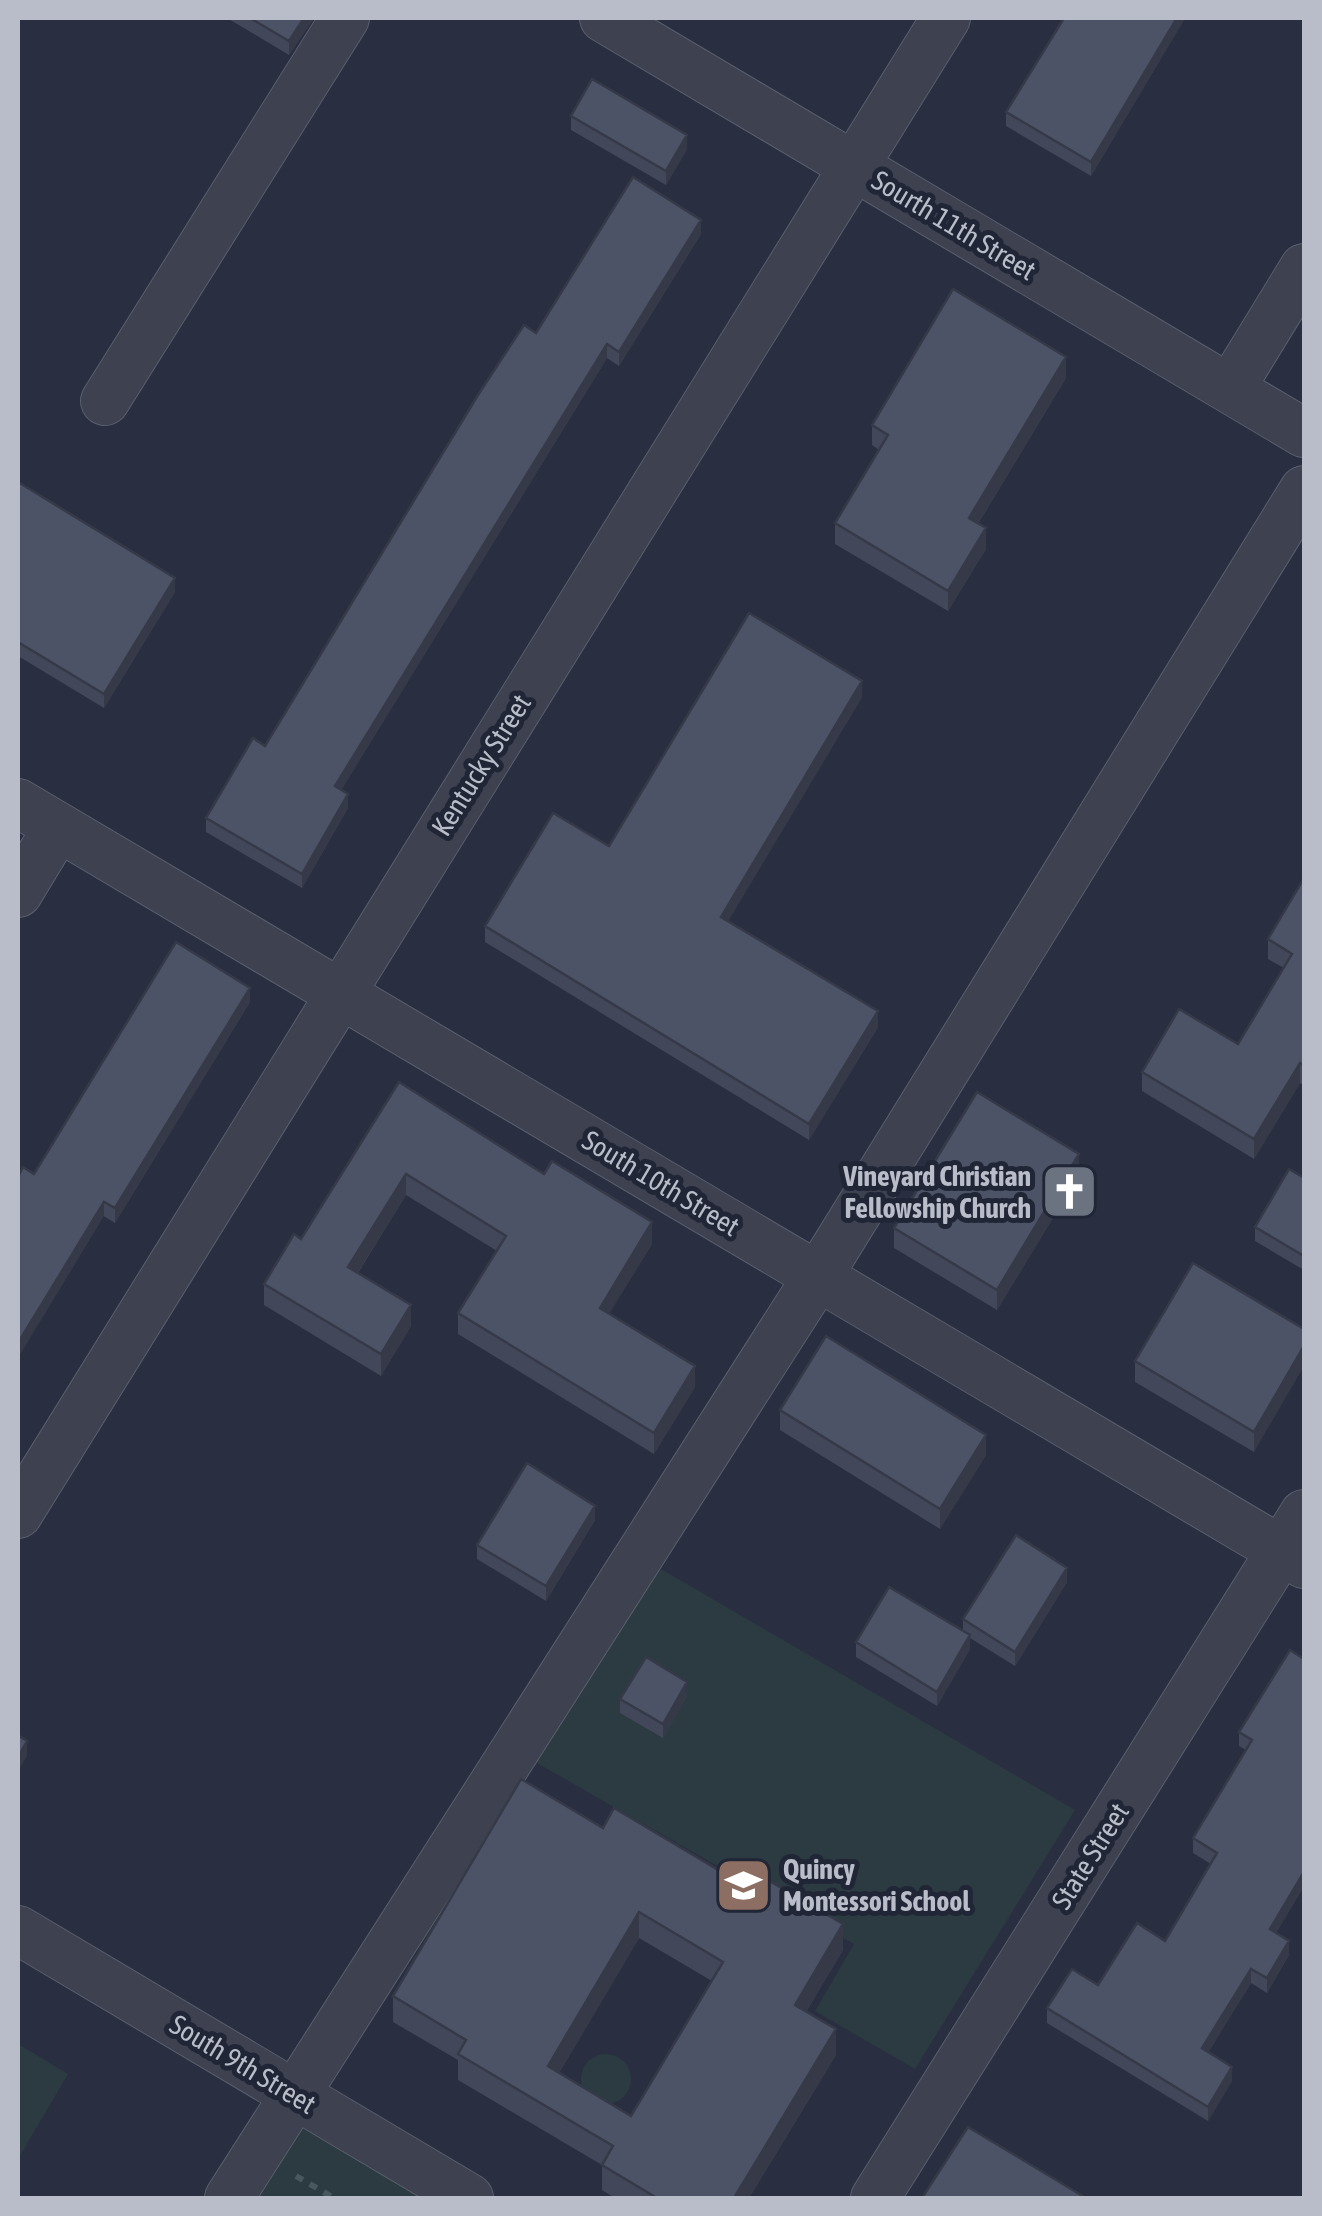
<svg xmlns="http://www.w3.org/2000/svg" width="1322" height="2216" font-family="'Asap Condensed',sans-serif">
<rect width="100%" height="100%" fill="#292f40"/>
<path fill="#2b3b41" d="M654 1565 1075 1810 915 2069 815 2011 854 1944 530 1759Z
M18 2044 68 2074 18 2159Z
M581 2079a25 25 0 1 1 50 0a25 25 0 1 1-50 0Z
M296 2121 424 2198H249Z"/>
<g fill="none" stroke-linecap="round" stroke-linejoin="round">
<defs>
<path id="minor" d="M604 18 1304 433
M1230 389 1304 268
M105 401 345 18
M18 803 1304 1564
M18 893 58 827
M18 1514 946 18
M18 1930 469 2198
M229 2198 818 1276 1304 490
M875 2198 1304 1514"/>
</defs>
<use href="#minor" stroke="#5a5f6e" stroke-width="50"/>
<path stroke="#49585e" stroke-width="6" stroke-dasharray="8 8" stroke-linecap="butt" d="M296 2176 334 2198"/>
<use href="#minor" stroke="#3d4150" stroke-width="48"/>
</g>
<path fill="#424759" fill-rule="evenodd" d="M227 18H314L289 55Z
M1064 18H1185L1091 176 1006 126V112Z
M571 116 687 149 666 185 571 130Z
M701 234 619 366 607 358 341 790 348 808 302 888 206 832V818L265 746 536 333Z
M1066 378 978 524 986 549 948 611 835 544V523L879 450 872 445V425Z
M18 482 175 592 104 708 18 656Z
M862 697 728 921 878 1027 809 1140 485 942V926L609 846Z
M1304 878V1086L1300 1083 1254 1159 1142 1091V1072L1238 1044 1284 968 1268 959V939Z
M250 1002 115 1223 34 1174Z
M399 1082 652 1244 609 1313 695 1387 654 1454 458 1334V1313L497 1251 406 1195 358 1273 411 1326 381 1376 264 1305V1284L301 1239Z
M1079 1175 997 1310 894 1248V1228Z
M1304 1178V1270L1255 1241V1227Z
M1304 1329 1254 1452 1135 1382V1361Z
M780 1410 986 1455 940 1529 780 1430Z
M595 1520 546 1601 477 1559V1545Z
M1067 1582 1015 1666 970 1638V1649L937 1706 856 1657V1642L963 1631V1619Z
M1304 1659V1886L1276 1933 1289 1955 1267 1993 1251 1983 1208 2052 1232 2081 1208 2121 1047 2023V2008L1098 1985 1165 1941 1211 1864 1193 1853V1838L1246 1750 1239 1746V1732Z
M687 1696 663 1738 620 1713V1699Z
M603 1828 843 1950 806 2012 836 2055 749 2198H615L602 2190V2165L458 2080V2060L393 2022V1996ZM639 1938 712 1981 631 2116 559 2073Z"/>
<path fill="#363a48" d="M304 18H314L289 55V41Z
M1177 18H1185L1091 176V162Z
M687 135V149L666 185V171Z
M701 220V234L619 366V352Z
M607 344V358L335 800V786Z
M1066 357V378L969 539V518Z
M986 528V549L948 611V591Z
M175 578V592L104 708V694Z
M862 681V697L721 933V917Z
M348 794V808L302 888V874Z
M250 988V1002L115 1223V1208Z
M878 1011V1027L809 1140V1124Z
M1300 1063V1083L1254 1159V1139Z
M1079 1154V1175L997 1310V1290Z
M406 1174V1195L348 1288V1267Z
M104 1202V1216L18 1358V1343Z
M652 1222V1244L600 1329V1308Z
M411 1305V1326L381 1376V1354Z
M1304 1346V1366L1254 1452V1432Z
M695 1366V1387L654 1454V1433Z
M986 1435V1455L940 1529V1509Z
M595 1506V1520L546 1601V1586Z
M1067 1568V1582L1015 1666V1652Z
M970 1635V1649L937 1706V1692Z
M687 1682V1696L663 1738V1724Z
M27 1741V1756L18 1771V1757Z
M1304 1872V1886L1270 1943V1929Z
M639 1912V1938L548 2092V2066Z
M843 1924V1950L795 2030V2005Z
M1289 1941V1955L1267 1993V1978Z
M1251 1969V1983L1202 2063V2048Z
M836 2029V2055L749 2198H734Z
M1232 2067V2081L1208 2121V2107Z"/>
<path fill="#4d5367" stroke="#363a48" stroke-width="2.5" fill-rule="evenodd" d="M250 18H304L289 41Z
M1064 18H1177L1091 162 1006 112Z
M592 79 687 135 666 171 571 116Z
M633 177 701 220 619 352 607 344 335 786 348 794 302 874 206 818 253 738 265 746 478 395 524 325 536 333Z
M953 289 1066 357 969 518 986 528 948 591 835 523 888 435 872 425Z
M18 482 175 578 104 694 18 642Z
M749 613 862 681 721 917 878 1011 809 1124 485 926 553 813 609 846Z
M1304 878V1066L1300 1063 1254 1139 1142 1072 1179 1009 1238 1044 1292 954 1268 939Z
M176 942 250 988 115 1208 104 1202 18 1343V1177L23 1167 34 1174Z
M399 1082 544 1174 552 1161 652 1222 600 1308 695 1366 654 1433 458 1313 506 1236 406 1174 348 1267 411 1305 381 1354 264 1284 294 1234 301 1239Z
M977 1092 1079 1154 997 1290 894 1228Z
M1289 1169 1304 1178V1256L1255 1227Z
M1193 1263 1304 1329V1346L1254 1432 1135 1361Z
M826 1336 986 1435 940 1509 780 1410Z
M527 1463 595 1506 546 1586 477 1545Z
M1016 1535 1067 1568 1015 1652 963 1619Z
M889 1587 970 1635 937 1692 856 1642Z
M1290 1650 1304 1659V1872L1270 1929 1289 1941 1267 1978 1251 1969 1202 2048 1232 2067 1208 2107 1047 2008 1072 1969 1098 1985 1137 1923 1165 1941 1217 1853 1193 1838 1252 1740 1239 1732Z
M646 1657 687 1682 663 1724 620 1699Z
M18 1735 27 1741 18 1757Z
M521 1779 603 1828 614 1808 747 1887 756 1873 843 1924 795 2005 836 2029 734 2198H657L602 2165 613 2146 458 2054 466 2040 393 1996ZM639 1912 723 1962 631 2116 548 2066Z
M968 2127 1086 2198H922Z"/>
<defs>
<symbol id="church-square" viewBox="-11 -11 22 22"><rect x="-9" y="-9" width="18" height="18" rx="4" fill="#6b7280" stroke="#212636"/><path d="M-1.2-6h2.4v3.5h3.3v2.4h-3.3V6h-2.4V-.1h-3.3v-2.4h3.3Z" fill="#fff"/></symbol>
<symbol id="school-square" viewBox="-11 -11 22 22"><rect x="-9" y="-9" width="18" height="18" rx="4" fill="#8d6e63" stroke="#212636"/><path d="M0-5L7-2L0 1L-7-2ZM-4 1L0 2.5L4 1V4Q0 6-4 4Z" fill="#fff"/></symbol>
</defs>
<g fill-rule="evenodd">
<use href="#church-square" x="1038" y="1160" width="63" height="63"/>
<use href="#school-square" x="712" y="1854" width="63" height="63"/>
</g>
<g text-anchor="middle" stroke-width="10" stroke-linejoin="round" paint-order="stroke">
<g font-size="28" fill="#b9bdca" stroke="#212636">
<text transform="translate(954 225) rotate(31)" y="10">Sourth 11th Street</text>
<text transform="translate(481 765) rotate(-58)" y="10">Kentucky Street</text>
<text transform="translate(661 1183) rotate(31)" y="10">South 10th Street</text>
<text transform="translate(1090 1856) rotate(-58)" y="10">State Street</text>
<text transform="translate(243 2064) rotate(31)" y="10">South 9th Street</text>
</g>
<g font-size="28" font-weight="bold" fill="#b9bdca" stroke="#212636" text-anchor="end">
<text x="1031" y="1186">Vineyard Christian<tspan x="1031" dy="32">Fellowship Church</tspan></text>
<text x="783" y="1879" text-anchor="start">Quincy<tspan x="783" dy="32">Montessori School</tspan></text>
</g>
</g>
<rect width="1322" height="2216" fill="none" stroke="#b9bdca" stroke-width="40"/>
</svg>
